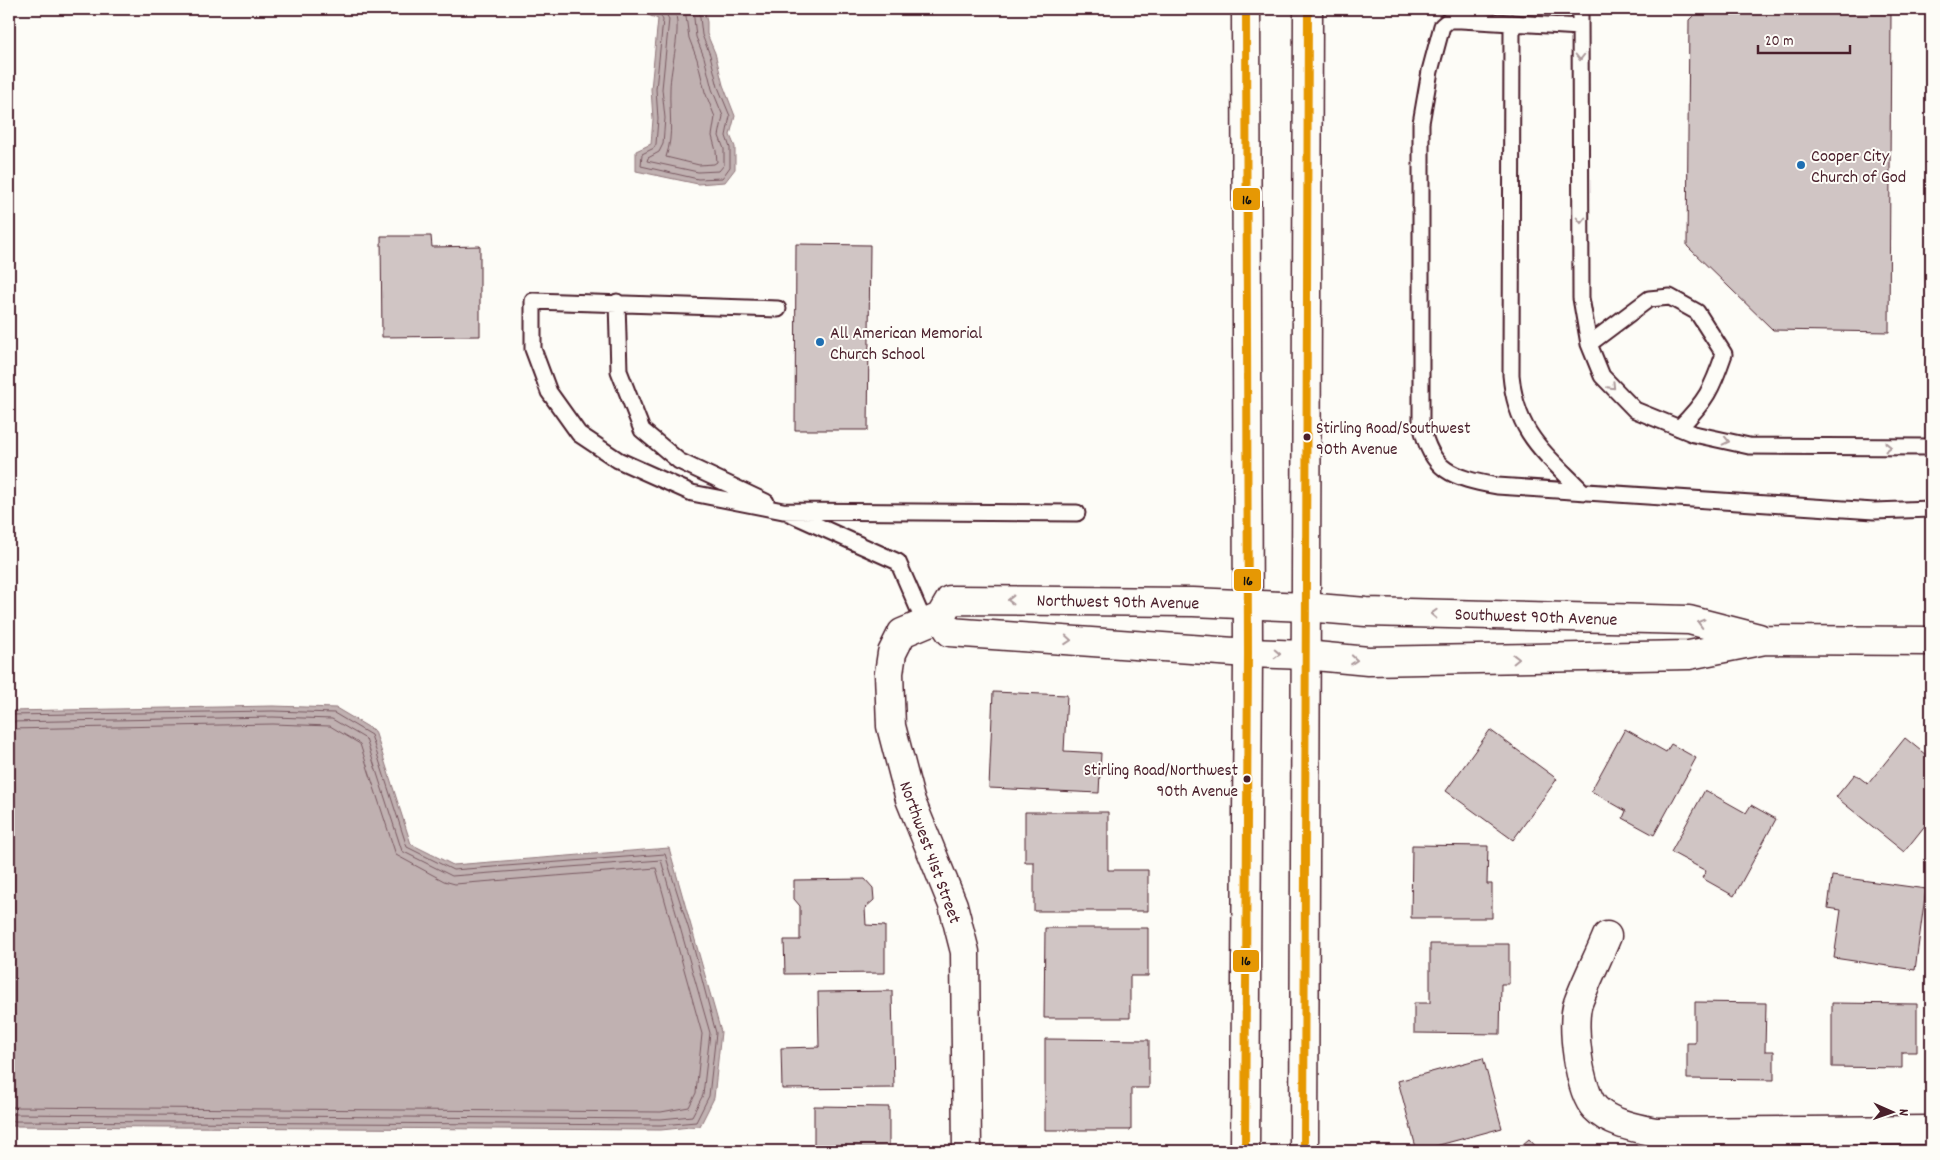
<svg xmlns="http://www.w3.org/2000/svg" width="1940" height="1160" font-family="Dekko,sans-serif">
<rect width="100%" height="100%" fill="#fdfcf7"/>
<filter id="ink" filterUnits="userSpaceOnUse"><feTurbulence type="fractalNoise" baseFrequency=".02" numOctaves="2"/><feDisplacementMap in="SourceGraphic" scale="10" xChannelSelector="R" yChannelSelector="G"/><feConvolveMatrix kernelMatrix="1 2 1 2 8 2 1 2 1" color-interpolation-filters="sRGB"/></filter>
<g filter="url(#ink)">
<path fill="#c0b1b1" stroke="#91777b" d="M634 9H704L707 22V34L715 53 723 85 735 116 730 135 735 147V169L725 182 698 184 636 171V151L651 144 653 119 651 89 658 19Z
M273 706 336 708 375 731 411 844 453 865 669 848 721 1032 714 1098 700 1126 661 1130 9 1126V711Z"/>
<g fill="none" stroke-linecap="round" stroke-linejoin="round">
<path stroke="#795961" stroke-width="1" d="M644 9 660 14 663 20 656 89 658 119 656 144 654 148 642 154 641 166 698 179 722 178 730 167V148L726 136 730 116 718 87 710 55 702 35 699 9
M663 9 669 19 662 89 665 118 663 144 659 152 648 158 647 161 698 172 719 171 724 165V149L719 136 723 116 712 89 704 57 696 37 693 9
M674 9C683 27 670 68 670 89 669 113 674 134 666 157L699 165 714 164 717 162 716 151 712 136 715 117 705 92 697 59 689 38 685 9
M9 715 273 711 334 713 371 735 407 847 453 870 665 854 689 930 716 1033 709 1096 696 1122 661 1125 9 1121
M9 722 273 717 332 719 366 739 402 851 452 876 661 860 710 1033 703 1095 692 1116 661 1119 9 1114
M9 729 273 724 330 726 360 744 396 855 444 881 455 884 656 868 702 1034 696 1093 689 1107 661 1112 9 1107"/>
</g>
<path fill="#d0c5c4" stroke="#4a1f2b" d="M1700 9H1891L1889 332 1773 330 1687 246 1689 20Z
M381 236H431L432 247 480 246V336L382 337Z
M796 244 870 245 868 430H795Z
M993 692 1067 695 1064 751 1101 753 1099 793 989 788Z
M1625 729 1666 752 1671 744 1696 758 1654 835 1623 818 1626 811 1591 791Z
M1490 730 1557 779 1513 840 1446 791Z
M1905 738 1931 759V818L1904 852 1836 797 1855 774 1868 784Z
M1705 790 1746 813 1751 805 1776 819 1734 896 1702 878 1706 871 1671 852Z
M1025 812H1108V870H1148V911H1034V862H1025Z
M1412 845 1488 846 1487 884H1492V918H1411Z
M1832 876 1926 889 1915 970 1834 958 1841 910 1828 908Z
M865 879 873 888 874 900 865 908 866 925 885 926V973L785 974 784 940H800V906L794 899V880Z
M1045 928H1148V976H1130V1018H1044Z
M1430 944H1509V984H1501L1500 1034 1414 1033V1003H1430Z
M892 991 894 1088 782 1089 781 1048 819 1047 818 992Z
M1695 1002 1766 1003 1765 1051H1774V1080L1687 1079V1043H1695Z
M1832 1003 1917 1004V1052H1902V1068L1832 1067Z
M1045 1039 1149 1040V1088H1131V1130H1045Z
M1483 1058 1502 1128 1417 1151 1398 1081Z
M814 1106 889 1107V1151H780V1149L814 1150Z
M1529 1139 1540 1151H1515Z
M1050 1150H1160V1151H1050Z"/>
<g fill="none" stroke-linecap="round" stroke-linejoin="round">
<defs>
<path id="lane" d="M1580 9 1581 298 1589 344 1602 376 1635 410 1694 434 1749 446 1931 447
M1512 23 1511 375C1516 433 1544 452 1582 491
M1580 27 1461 20H1449L1442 26 1430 71 1421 123V424C1432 472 1451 477 1497 486L1874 511 1931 509
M617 302 619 371 642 430 679 461 766 502
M778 309 533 301V349L549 392 579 434 618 460 692 493 783 511 1077 513
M1589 344 1649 299 1670 297 1697 312 1724 354C1712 389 1706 401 1679 428
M789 513 898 562 924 622"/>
<path id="street" d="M940 617 950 632 1248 653 1305 655
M1607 936C1598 958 1586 981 1578 1003 1571 1025 1579 1091 1595 1108 1609 1123 1635 1128 1655 1132L1931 1130
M967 1151 965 952 953 905 910 799 891 726 889 673 892 653 902 633 940 617 950 600 1193 602 1305 607"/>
<path id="secondary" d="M1305 607 1366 612 1689 620 1759 638
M1305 655 1368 661 1689 655 1765 640 1931 641"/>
<path id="primary" d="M1245 1151 1248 653 1246 9
M1304 1151 1308 9"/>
</defs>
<use href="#lane" stroke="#4a1f2b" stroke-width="19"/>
<use href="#street" stroke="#4a1f2b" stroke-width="31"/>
<use href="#secondary" stroke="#4a1f2b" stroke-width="31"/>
<use href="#primary" stroke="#4a1f2b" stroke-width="31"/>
<use href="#lane" stroke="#fdfcf7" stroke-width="15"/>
<use href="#street" stroke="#fdfcf7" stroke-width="28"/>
<use href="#secondary" stroke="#fdfcf7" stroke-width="28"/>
<use href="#primary" stroke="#fdfcf7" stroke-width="28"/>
<defs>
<path id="bus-1" d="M1245 1151 1248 653 1246 9
M1304 1151 1308 9"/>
</defs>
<use href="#bus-1" stroke="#fdfcf7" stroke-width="11"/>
<use href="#bus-1" stroke="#e69804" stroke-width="8"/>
</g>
<defs><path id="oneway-chevron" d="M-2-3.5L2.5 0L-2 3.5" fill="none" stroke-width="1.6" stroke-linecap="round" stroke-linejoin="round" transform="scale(1.25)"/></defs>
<g stroke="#ac999b">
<use href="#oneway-chevron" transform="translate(1580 57) rotate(90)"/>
<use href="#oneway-chevron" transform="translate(1581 220) rotate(90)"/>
<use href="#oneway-chevron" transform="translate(1612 386) rotate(46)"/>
<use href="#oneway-chevron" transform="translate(1726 441) rotate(13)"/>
<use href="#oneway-chevron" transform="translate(1888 447)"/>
<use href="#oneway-chevron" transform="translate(1011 600) rotate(-180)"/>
<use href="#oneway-chevron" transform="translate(1434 614) rotate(-178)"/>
<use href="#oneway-chevron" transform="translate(1701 623) rotate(-165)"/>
<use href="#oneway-chevron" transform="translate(1068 640) rotate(4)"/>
<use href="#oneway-chevron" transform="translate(1277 654) rotate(2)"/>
<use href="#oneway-chevron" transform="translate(1516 659) rotate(-1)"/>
<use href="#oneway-chevron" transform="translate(1354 660) rotate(5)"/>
</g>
</g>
<g fill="#1f6fb2" stroke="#fdfcf7" stroke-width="2">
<circle cx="1801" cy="165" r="5"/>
<circle cx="820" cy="342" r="5"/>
</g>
<g fill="#4a1f2b" stroke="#fdfcf7" stroke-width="2">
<circle cx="1307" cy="437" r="4.5"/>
<circle cx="1247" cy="779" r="4.5"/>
</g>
<g text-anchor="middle" stroke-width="4" stroke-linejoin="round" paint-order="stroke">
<g font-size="17" fill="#4a1f2b" stroke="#fdfcf7" text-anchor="start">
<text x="1316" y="433">Stirling Road/Southwest<tspan x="1316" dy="21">90th Avenue</tspan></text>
<text x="1238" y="775" text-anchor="end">Stirling Road/Northwest<tspan x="1238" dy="21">90th Avenue</tspan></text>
</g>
<g font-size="18" fill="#4a1f2b" stroke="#fdfcf7" text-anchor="start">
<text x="1811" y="161">Cooper City<tspan x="1811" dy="21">Church of God</tspan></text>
<text x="830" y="338">All American Memorial<tspan x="830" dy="21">Church School</tspan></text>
</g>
<g font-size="18" fill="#4a1f2b" stroke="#fdfcf7">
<text transform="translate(1118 601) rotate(1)" y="6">Northwest 90th Avenue</text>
<text transform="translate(1536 616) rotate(2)" y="6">Southwest 90th Avenue</text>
<text transform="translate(931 852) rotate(70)" y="6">Northwest 41st Street</text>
</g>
</g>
<g stroke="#fdfcf7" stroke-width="2">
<rect x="1232" y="187" width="29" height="24" rx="5" fill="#e69804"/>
<rect x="1233" y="568" width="29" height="24" rx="5" fill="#e69804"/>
<rect x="1232" y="949" width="28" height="24" rx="5" fill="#e69804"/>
</g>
<g font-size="14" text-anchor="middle" font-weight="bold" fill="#111">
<text x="1247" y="204">16</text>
<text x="1248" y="585">16</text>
<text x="1246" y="965">16</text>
</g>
<rect width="1940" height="1160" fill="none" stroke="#fdfcf7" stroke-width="30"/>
<rect x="15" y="15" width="1910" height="1130" fill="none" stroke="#4a1f2b" stroke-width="2" filter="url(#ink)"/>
<g transform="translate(1892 1112) rotate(92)" stroke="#fdfcf7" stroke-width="4" paint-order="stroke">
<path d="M0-4L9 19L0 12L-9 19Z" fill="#4a1f2b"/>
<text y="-8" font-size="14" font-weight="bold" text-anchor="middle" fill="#4a1f2b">N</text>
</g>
<path d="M1758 45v8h92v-8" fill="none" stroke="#4a1f2b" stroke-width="2.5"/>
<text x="1765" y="45" font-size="15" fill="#4a1f2b" stroke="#fdfcf7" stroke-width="4" paint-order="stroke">20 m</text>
</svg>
